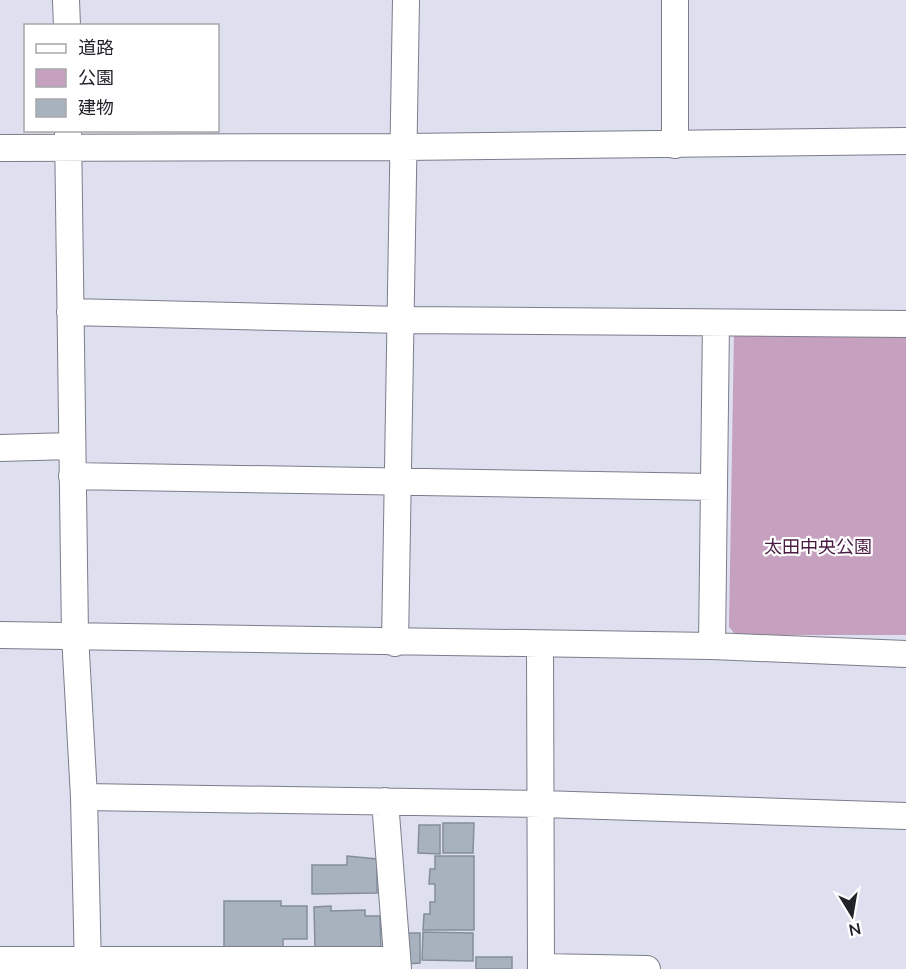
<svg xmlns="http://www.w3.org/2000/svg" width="906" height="969" font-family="Mulish,'Noto Sans JP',sans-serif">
<rect width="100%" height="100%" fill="#dedfef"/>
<path fill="#c6a0bf" d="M734 331 906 336V635H736L729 627Z"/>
<path fill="#a8b2bf" stroke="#848e9a" stroke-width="1.5" d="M443 823H474L473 853H443Z
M419 825H440V854L418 853Z
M347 856 377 859V893L312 894V865H347Z
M435 856H474V930H423L424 914H430V902H435V884H429L430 869H435Z
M224 901H281V906H307V939H283V948H224Z
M331 906V911L365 910V916H380L381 951 350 952V947L315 948 314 907Z
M423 932 473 933V961L422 960Z
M405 933H420V963L406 964Z
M476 957H512V969H476Z"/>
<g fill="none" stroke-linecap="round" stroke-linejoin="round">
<defs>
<path id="minor" d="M66 0 67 26
M68 130 75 635 84 797 88 969
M675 145V0
M0 148 404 147 906 141
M70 312 402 320 906 324
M0 448 71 446
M72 476 713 487
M0 635 712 646 906 654
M395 643 406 0
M540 645 541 969
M712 646 716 323
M84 797 542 804 906 816
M385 801 398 969
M0 960H397
M541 967 647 969"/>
</defs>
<use href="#minor" stroke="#7c7d8b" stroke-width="28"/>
<use href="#minor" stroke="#fff" stroke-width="26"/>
</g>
<g text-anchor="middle" stroke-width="4.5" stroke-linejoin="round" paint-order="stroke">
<g font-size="18" fill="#491b43" stroke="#fff">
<text x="818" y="553">太田中央公園</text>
</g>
</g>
<rect x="24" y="24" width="195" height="108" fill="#ffffff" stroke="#a7a7a9" stroke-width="1.5"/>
<rect x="36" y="44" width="30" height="9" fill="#ffffff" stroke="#a7a7a9" stroke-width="1.5"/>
<text x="78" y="54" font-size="18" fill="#222329">道路</text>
<rect x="36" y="69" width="30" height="18" fill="#c6a0bf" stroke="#a7a7a9" stroke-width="1.5"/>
<text x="78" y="84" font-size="18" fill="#222329">公園</text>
<rect x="36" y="99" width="30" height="18" fill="#a8b2bf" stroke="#a7a7a9" stroke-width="1.5"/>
<text x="78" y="114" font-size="18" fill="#222329">建物</text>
<g transform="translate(852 915) rotate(169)" stroke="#ffffff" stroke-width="4.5" paint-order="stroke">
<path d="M0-4.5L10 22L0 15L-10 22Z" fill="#222329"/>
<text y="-9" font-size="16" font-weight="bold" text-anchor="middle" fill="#222329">N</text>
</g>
</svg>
